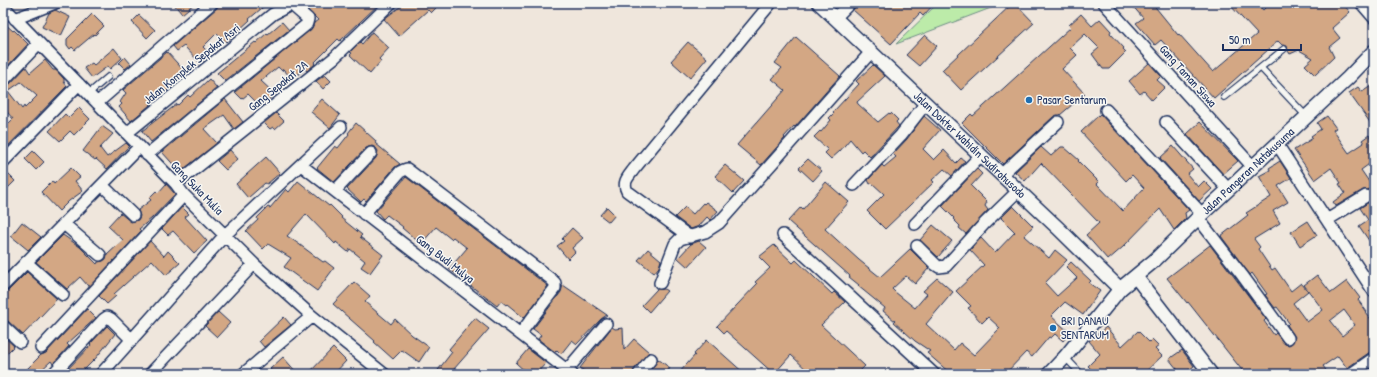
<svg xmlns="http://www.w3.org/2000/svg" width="1377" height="377" font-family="'Patrick Hand',sans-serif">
<rect width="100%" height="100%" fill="#efe6dc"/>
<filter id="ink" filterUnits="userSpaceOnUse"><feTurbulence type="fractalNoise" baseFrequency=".025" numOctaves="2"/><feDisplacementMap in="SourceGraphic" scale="8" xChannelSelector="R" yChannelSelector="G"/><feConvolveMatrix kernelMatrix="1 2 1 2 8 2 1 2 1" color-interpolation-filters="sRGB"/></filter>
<g filter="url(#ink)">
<path fill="#bceba9" stroke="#6c8d84" d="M938 3H1004L896 44Z"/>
<path fill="#d3a784" stroke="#1b2f5e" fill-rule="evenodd" d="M173 3H195L182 14Z
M219 3H268L249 19 250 20 226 42 217 33 203 47 210 54 200 63 184 46 177 51 173 46 217 8Z
M309 3H380L340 41 338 39 314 63 315 64 307 71 305 69 292 79 283 69 282 71 278 67 261 81 275 94 261 107 248 94 242 99 235 92 312 28 314 23 318 20 306 8Z
M405 3H441L431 13 428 10 399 36 384 19Z
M857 3H935L923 16 920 13 891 44 853 10Z
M1013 3H1015L1034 23 961 90 942 70Z
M1130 3H1152L1178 35 1179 34 1213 72 1257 34 1228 3H1257L1263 10 1270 3H1342L1350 12 1332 28 1340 38 1329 47 1334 57 1315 75 1305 65 1313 58 1299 50 1290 54 1288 51 1287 46 1282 45 1278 41 1214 98 1161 40 1155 45 1136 23 1143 18Z
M55 10 70 17 61 36 42 27 49 13Z
M92 14 104 26 95 35 94 34 75 50 72 47 70 49 67 45V39Z
M1081 14 1092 26 1100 19 1111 31 1110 33 1124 48 1123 49 1126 52 1109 69H1103L1092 54 1099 48 1085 34 1070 48 1077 55 1062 69 1085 94 1060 115H1057L1053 117 1003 164 962 123 971 114 973 116 1071 27 1069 25Z
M139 15 155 30 147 38 132 22Z
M3 22 13 31 14 30 28 44 3 71Z
M282 22 289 30 225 81 217 73 255 42 256 43 267 33 268 34Z
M372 32 389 48 379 59 381 61 370 74 350 55 352 53 350 52 360 42 362 44Z
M925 35 937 46 919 66 906 55Z
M796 37 840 76 795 127 794 126 784 137 785 138 761 165 737 145 785 90 772 79 782 68 775 63Z
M688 42 707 58 690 78 671 61Z
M114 48 122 58 110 69 108 66 92 78 84 68 92 63 94 65Z
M167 52 187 74 131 121 119 107 122 104 120 102 126 93 123 90Z
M125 57 131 64 125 69 119 63Z
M45 60 53 70H56L64 79V82L67 86 3 151V133L8 128 6 126 13 119 3 107V88L8 86 26 67 30 73ZM21 82 37 96 25 108 24 106 22 109 8 91Z
M1149 63 1161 76 1157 80 1165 87 1152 100 1144 91 1140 94 1129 81Z
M873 65 885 76 857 102 858 104 878 122 889 113 890 114 891 113 898 120 896 122 899 126 870 157 863 150 861 152 850 139 840 151 831 159 825 153 828 150 814 137 820 131 821 132 831 120 829 118 834 113 833 112 859 84 856 81Z
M325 75 331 81 323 89 316 81Z
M209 79 217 88 151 142 142 131 177 104 178 105 188 95 190 97Z
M1374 84V128L1349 93 1358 87 1362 92Z
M225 99 243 122 234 129 224 115 204 129 217 143 180 172 162 152Z
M322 99 340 115 330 128 311 112Z
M79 108 90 119 74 135 70 131 60 141 49 131 65 114 69 118Z
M276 113 284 121 275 129 273 127 270 129 264 123Z
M1100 114 1189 210 1185 213 1186 218 1174 230 1160 209 1123 247 1108 260 1086 235 1099 223 1041 163 1025 181 1015 172 1041 147 1051 156 1061 147H1064L1079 160 1078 161 1099 182 1097 184 1123 211 1144 188 1132 175 1126 181 1081 132Z
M924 116 940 130 923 149 934 160 944 150 956 163 961 158 965 161 952 176 944 169 932 180 934 182 885 229 867 211 884 194 872 183 870 184 868 180 882 165 884 167 896 157 893 154 907 139Z
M1327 116 1336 128 1333 130 1349 153 1364 143 1362 140 1369 135 1374 143V156L1370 158 1372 162 1361 170 1374 189V248L1359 226 1368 220 1360 208 1372 200 1373 195 1372 192 1369 190H1363L1336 206 1333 202 1345 193 1339 184 1341 183 1331 168 1315 180 1294 150 1313 138 1311 136 1321 129 1317 123Z
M1200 122 1238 161 1223 174 1187 134Z
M356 123 376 141 375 143 400 164 395 167 366 201 364 199 361 202 347 189 376 158 378 151 376 148 372 146 366 148 334 182 317 168 335 146 338 148 349 134 348 133Z
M102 126 113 134 100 148 107 157 126 143 129 146 107 169 96 159 95 160 83 151Z
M1173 146 1193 169 1187 174 1198 187 1204 181 1212 189 1199 201 1160 158Z
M230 150 238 159 226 170 217 161Z
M33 151 44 162 36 170 25 159Z
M266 157 280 173 267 184 265 183 248 198 236 184Z
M808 159 822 171 813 181 799 168Z
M1280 161 1291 178 1278 186 1288 202 1273 211 1280 223 1254 239 1260 247 1258 249 1272 270 1275 268 1291 291 1301 283 1308 291 1293 303 1307 322 1323 310 1304 285 1317 275 1331 293 1347 281 1360 298 1358 300 1367 312 1366 313 1374 323V351L1370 352 1347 368 1338 356 1323 366 1326 370 1321 374H1245L1188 302 1187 303 1167 278 1210 245 1266 319 1264 321 1274 335 1276 333 1285 344 1289 345 1292 343 1295 337 1287 325 1289 323 1277 307 1275 308 1265 295 1267 294 1252 273 1250 275 1221 236 1248 215 1246 213 1271 197 1259 176 1270 170 1269 168ZM1344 310 1355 325 1342 336 1330 321Z
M725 165 744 181 733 193 715 176Z
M71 168 80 177 75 181 83 191 69 201 59 211 41 192 52 181 54 184Z
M3 169 15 181 3 193Z
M977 169 982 174 971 186 987 202 985 206 988 210 966 234 959 228 960 226 953 219 954 218 942 206Z
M406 177 548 286 524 318 507 304 506 305 501 301 497 306 449 269 467 248 453 237 451 239 436 227 421 244 402 228 403 227 387 215 383 219 376 211Z
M298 181 329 206 330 205 342 217 341 218 362 235 360 237 383 255 370 273 361 267 365 261 350 249 348 252 336 242 335 244 306 214 287 236 296 242 323 262 325 261 334 268 317 291 284 267 291 258 268 244 263 249 246 231 258 220 257 218 268 207 270 208 286 189 289 192Z
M826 182 849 202 825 229 859 260 880 277 910 249 929 268 915 284 906 276 892 289 895 292 915 308 927 294 923 291 937 278 953 292 926 324 954 350 960 343 974 355 1000 328 988 317 982 323 968 308 971 306 956 291 984 265 970 250 981 238 995 253 1015 232 1001 218 1013 206 1033 226 1024 236 1049 258 1055 250 1067 260 1045 283 1057 296 1077 278 1066 267 1071 262 1091 281 1089 283 1100 291 1083 315 1065 302 1051 316 1070 333 1063 341 1055 334 1051 338 1049 337 1032 357 1026 352 1005 374H951L927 353 930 351 915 341 894 322 895 321 883 311 885 308 858 286 859 285 849 277 850 276 788 221 801 207 803 209Z
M166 184 175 194 152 218 139 229 141 231 90 286H88L80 277 67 289 36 262 63 235 80 247 97 264 98 262 103 261 106 259 107 255 123 240 108 226 120 213 131 222 138 220 140 216 138 210 151 200 149 198 156 191 158 193Z
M706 202 718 211 710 220 707 217 699 226 691 229 675 217 685 207 693 214 703 203 704 204Z
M182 207 189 214 185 217 207 241 194 253 173 231 168 235 162 229Z
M607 207 615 215 609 222 600 215Z
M1308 221 1317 235 1300 246 1291 232Z
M22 222 41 237 28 250 11 236Z
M933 225 952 241 938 257 920 240Z
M572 228 583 238 572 248 575 252 568 259 557 246 564 241 562 239Z
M150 241 164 256 168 251 180 263 166 275 152 260 114 294 116 296 107 304 99 296Z
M699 241 706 247 688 267 678 258 691 244Z
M774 245 793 263 796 260 832 294 834 292 845 302 821 325 865 366 857 374H811L791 355 774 374 726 331 724 333 717 326 757 284 755 282 770 268 759 257Z
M648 249 661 260 659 267 654 273 638 260Z
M27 272 57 299 23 335 8 321 3 319V293L8 291Z
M354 282 370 296 365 302 391 324 395 319 412 335 429 347 419 362 402 350 393 359 374 342 375 341 333 304Z
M563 285 607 315 601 319 577 344 572 340 561 354 557 350 555 352 538 339 541 335 533 329 561 292Z
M657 289H664L667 291 649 312 642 305Z
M87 309 96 318 67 344 69 346 53 364 51 361 37 374H22L41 355 46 353Z
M218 312 230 323 217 337 205 326Z
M284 317 291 325 264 347 259 341Z
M475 318 489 329 454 369 461 374H435L452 352 449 349Z
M107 326 115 334 96 358 80 374H63L91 345 90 344Z
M612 327 615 329 623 328 624 350 634 339 649 352 646 355 634 370 632 374H588L580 368Z
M1106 327 1122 346 1138 331 1149 342 1152 339 1159 346 1155 349 1162 356 1143 374H1096L1088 366 1100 354 1089 341Z
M3 336 14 346 3 357Z
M707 340 745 374H678L695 355 694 354Z
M333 348 346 361 334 374H308Z
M528 349 546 363 536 374H528L516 363Z
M1182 350 1194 366 1184 374H1181L1169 359Z
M283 357 298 374H275L270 369Z
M658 359 670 368 666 374H648L656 363Z"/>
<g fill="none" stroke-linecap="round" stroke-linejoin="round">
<defs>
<path id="service" d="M1261 68 1306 116
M88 94 108 77
M1224 97 1284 49
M1065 357 1081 374"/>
<path id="minor" d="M1104 3 1253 167
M1361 3 1374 18
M3 6 176 184 184 195 254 264 312 316 384 374
M835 18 850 3
M15 19 55 3
M3 81 39 43
M97 103 212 3
M1106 110 1202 214
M1166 122 1228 189
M127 133 273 14 294 3
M1277 144 1374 292
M147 155 191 118 306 25 307 23 308 19 292 5
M3 162 79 84
M301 165 572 374
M1002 174 1058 122
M176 184 334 58 391 3
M102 185 133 215
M854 185 901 135 926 103
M335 191 371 153
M364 214 400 172 404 170 407 169 551 279 555 283V288L520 334
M1198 218 1242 275 1288 338
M1327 220 1366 196
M64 224 100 255
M915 224 981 155
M783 235 934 374
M690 237 627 191C622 182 629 176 634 169L771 3
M917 246 936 265 939 267 946 266 985 223 1019 190
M26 262 63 295
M660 283 675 244 680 239 705 232 719 223 871 52
M3 286 139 147
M3 326 20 342
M41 348 184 195
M567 370 606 324
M53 374 104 319 107 317 111 319 132 340
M101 374 225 235 341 127
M150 374 254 264
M243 374 312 316
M639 374 651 359
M1351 374 1374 358"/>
<g id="tertiary">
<path id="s1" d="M819 3 1058 228 1120 289"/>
<path d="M1136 277 1211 374"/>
<path id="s2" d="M1049 374 1065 357 1120 289 1155 260 1202 214 1348 78 1374 51"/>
</g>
</defs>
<use href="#service" stroke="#1b2f5e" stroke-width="8"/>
<use href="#minor" stroke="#1b2f5e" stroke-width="14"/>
<use href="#tertiary" stroke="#1b2f5e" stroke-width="16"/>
<use href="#service" stroke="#f6f6f2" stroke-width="5.5"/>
<use href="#minor" stroke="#f6f6f2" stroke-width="11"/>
<use href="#tertiary" stroke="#f6f6f2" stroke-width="13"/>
</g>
</g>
<g fill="#1f6fb2" stroke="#f6f6f2" stroke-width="1.5">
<circle cx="1029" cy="100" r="4"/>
<circle cx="1053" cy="328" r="4"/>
</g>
<g text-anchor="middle" stroke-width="3" stroke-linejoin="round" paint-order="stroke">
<g font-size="12" fill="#1b2f5e" stroke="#f6f6f2">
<text transform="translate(192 64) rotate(-39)" y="4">Jalan Komplek Sepakat Asri</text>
<text transform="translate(1188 76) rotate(48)" y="4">Gang Taman Siswa</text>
<text transform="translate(278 86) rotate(-39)" y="4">Gang Sepakat 2A</text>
<text dy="4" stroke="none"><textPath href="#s1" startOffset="207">Jalan Dokter Wahidin Sudirohusodo</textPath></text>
<text dy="4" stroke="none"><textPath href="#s2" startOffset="285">Jalan Pangeran Natakusuma</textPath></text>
<text transform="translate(197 188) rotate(46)" y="4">Gang Suka Mulia</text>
<text transform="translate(445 259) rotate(38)" y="4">Gang Budi Mulya</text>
</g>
<g font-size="12" fill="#1b2f5e" stroke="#f6f6f2" text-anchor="start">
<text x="1037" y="104">Pasar Sentarum</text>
<text x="1061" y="325">BRI DANAU<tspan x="1061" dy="14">SENTARUM</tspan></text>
</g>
</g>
<rect width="1377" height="377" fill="none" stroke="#f6f6f2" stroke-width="16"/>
<rect x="8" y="8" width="1361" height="361" fill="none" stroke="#1b2f5e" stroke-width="1.5" filter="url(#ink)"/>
<path d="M1223 44v6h78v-6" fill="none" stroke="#1b2f5e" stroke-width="2"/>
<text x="1229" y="44" font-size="12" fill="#1b2f5e" stroke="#f6f6f2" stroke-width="3" paint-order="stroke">50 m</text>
</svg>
